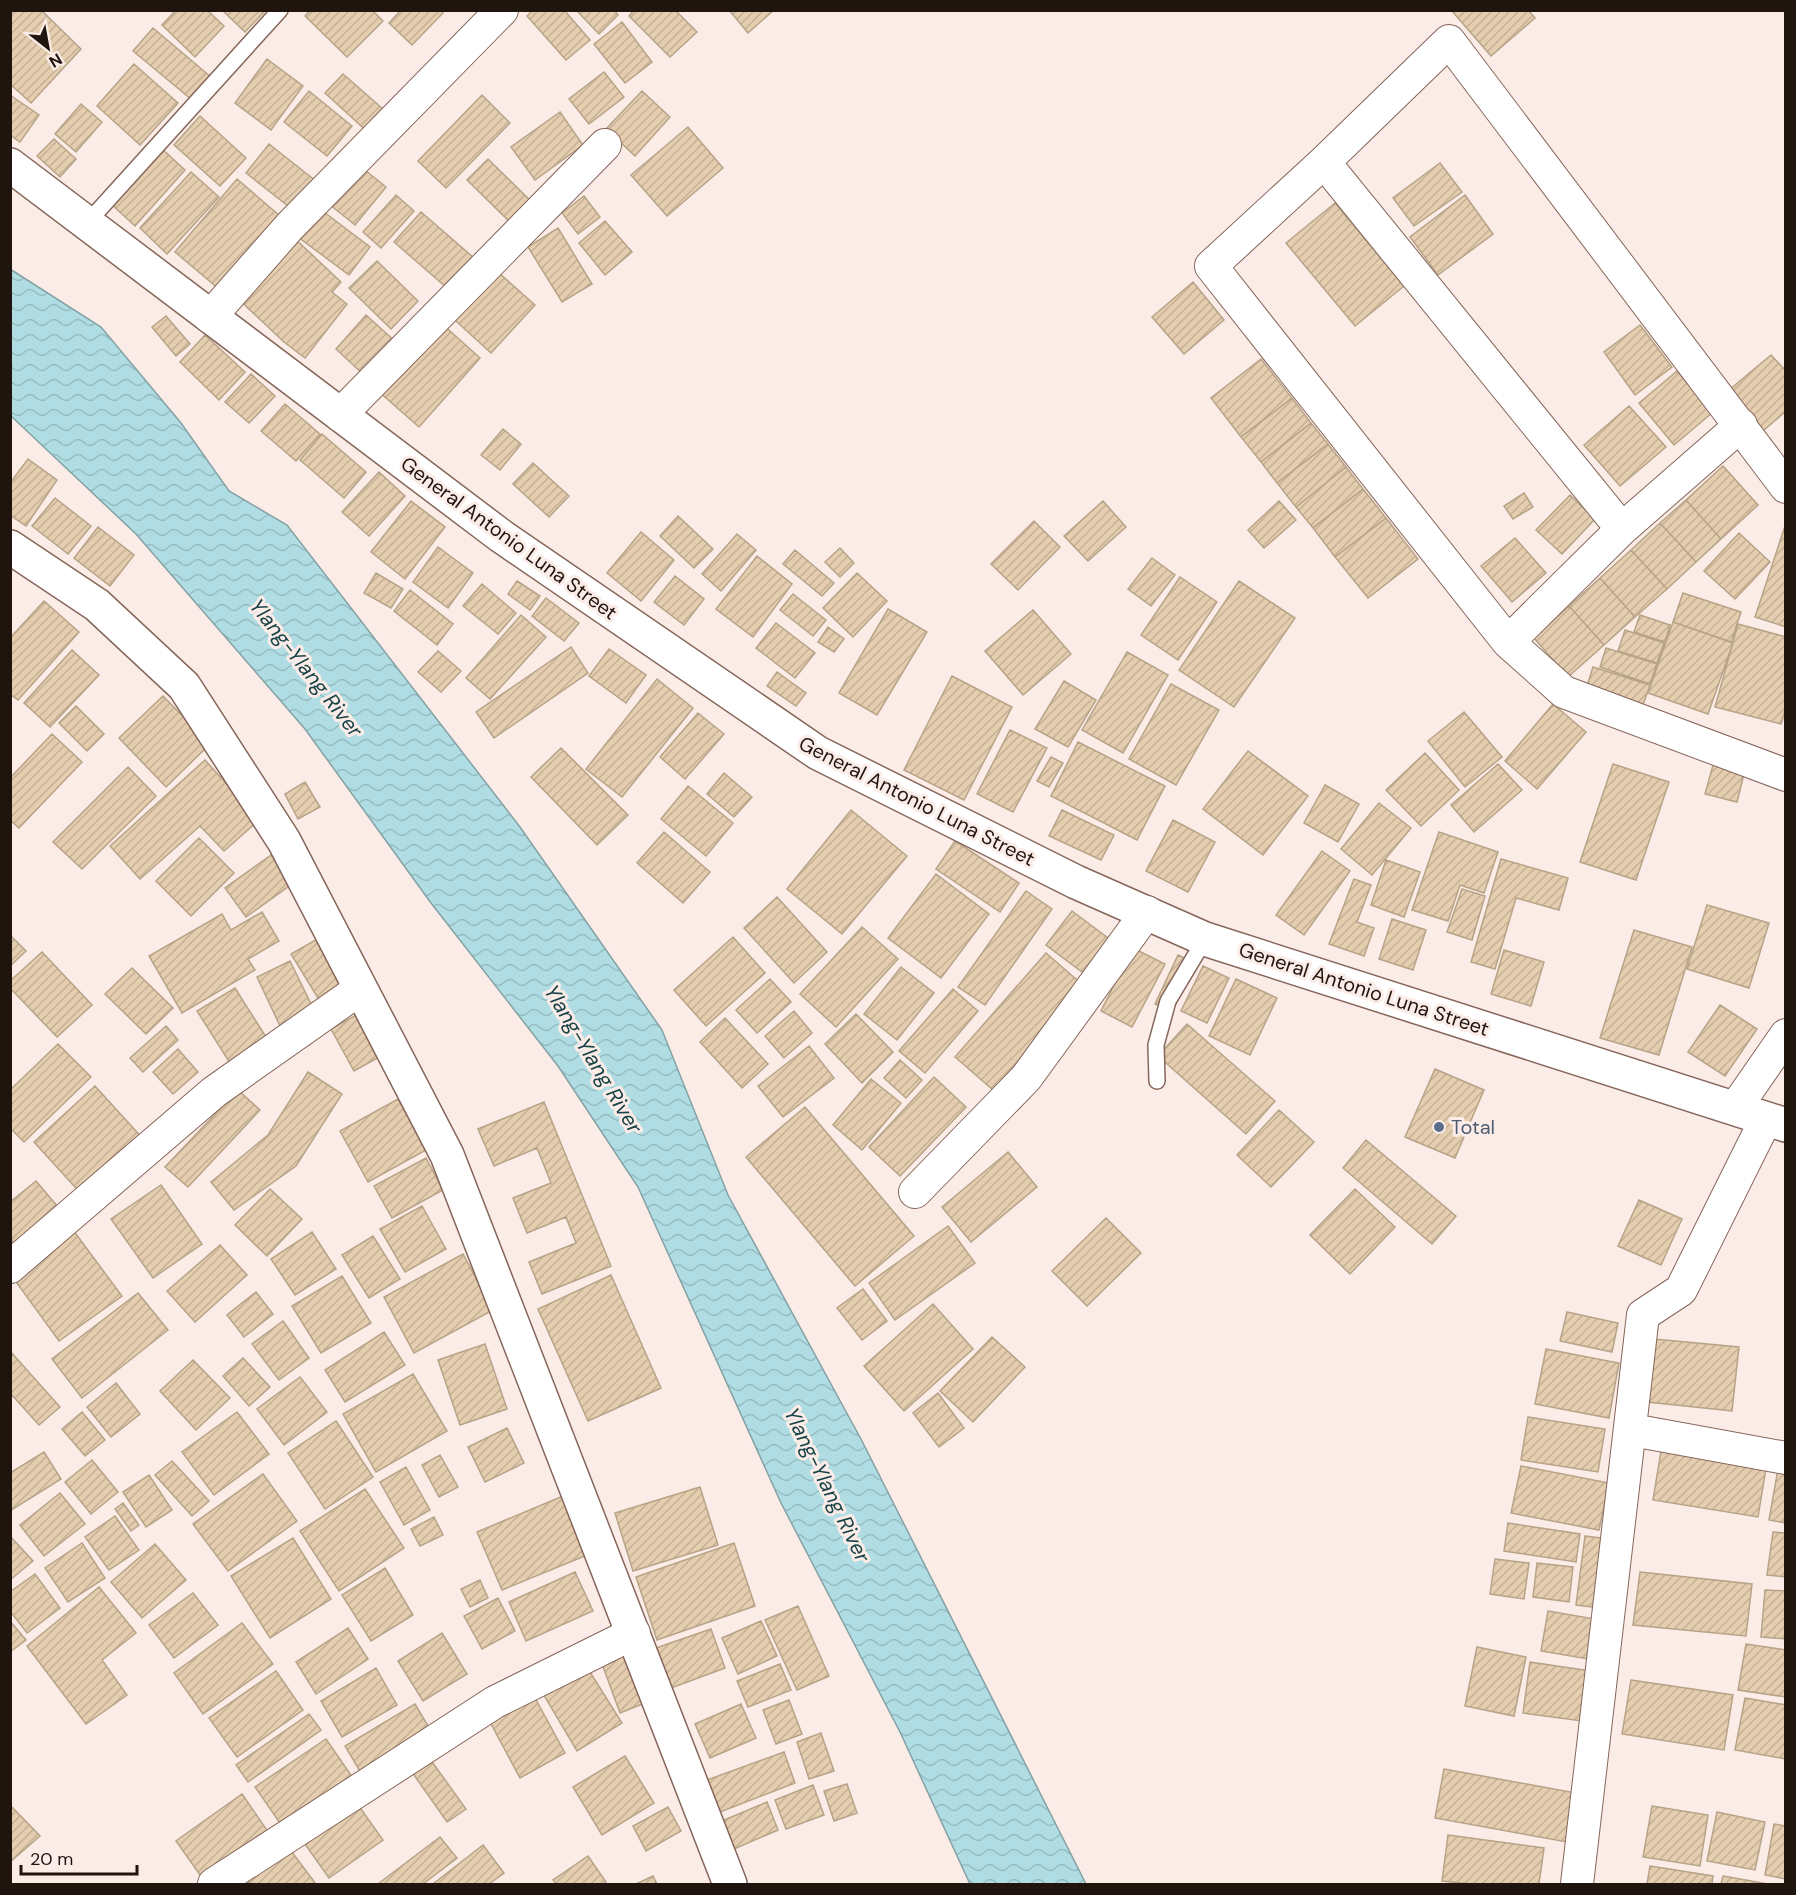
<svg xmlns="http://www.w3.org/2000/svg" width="1796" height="1895" font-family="'DM Sans',sans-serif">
<defs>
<pattern id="water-waves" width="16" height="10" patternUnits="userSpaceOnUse" patternTransform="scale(1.5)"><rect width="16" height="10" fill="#afdde3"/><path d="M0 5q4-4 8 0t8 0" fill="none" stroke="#96bdc2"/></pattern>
<pattern id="building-hatch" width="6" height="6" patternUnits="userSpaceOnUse" patternTransform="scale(1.5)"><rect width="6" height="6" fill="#e5ceaf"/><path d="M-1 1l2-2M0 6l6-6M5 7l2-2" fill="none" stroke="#c4b095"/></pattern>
</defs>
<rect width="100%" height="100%" fill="#fbece7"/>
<path fill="url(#water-waves)" stroke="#84a1a3" stroke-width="1.5" d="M10 269 101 327 181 423 229 491 287 525 520 827 662 1030 728 1195 862 1441 1086 1884H970L900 1732 781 1503 638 1187 558 1066 431 903 305 729 136 534 11 416Z"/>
<path fill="url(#building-hatch)" stroke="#b7a387" stroke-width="1.5" d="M10 10H41L81 49 31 103 10 84Z
M176 10H207L224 26 195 57 162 25Z
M222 10H263L264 12 245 32Z
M310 10H372L383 21 347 57 305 16Z
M401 10H441L443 13 412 45 389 23Z
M533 10H564L590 40 566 60 527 16Z
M576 10H614L618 15 599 34Z
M634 10H675L697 32 670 57 629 16Z
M729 10H774L748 33Z
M1451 10H1528L1535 18 1491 56Z
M622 22 652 62 625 83 594 44Z
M153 28 211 77 192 100 133 51Z
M267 59 303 86 271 130 235 103Z
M134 64 178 103 140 145 97 106Z
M604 72 624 97 589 124 569 99Z
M343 74 391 116 373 137 325 93Z
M309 91 352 126 327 156 284 122Z
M642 91 670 117 635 156 606 129Z
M10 95 39 115 20 142 10 135Z
M482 95 510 123 446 188 418 161Z
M81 104 102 122 76 152 55 134Z
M560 112 583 145 535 180 511 147Z
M200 116 246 158 220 186 174 145Z
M688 127 723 168 667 216 631 175Z
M54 139 76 159 60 177 37 156Z
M269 144 316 181 293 210 246 173Z
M160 147 185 170 135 226 110 203Z
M488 159 537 207 517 229 467 180Z
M1440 163 1462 192 1414 226 1393 198Z
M360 166 386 187 355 225 329 204Z
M191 172 219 197 167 254 140 228Z
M237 179 287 222 226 295 175 252Z
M396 195 414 211 381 248 363 232Z
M1465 195 1493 234 1438 275 1410 237Z
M584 196 600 217 578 234 562 213Z
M1335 203 1404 286 1355 326 1286 243Z
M320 209 370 247 349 275 298 237Z
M421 212 474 258 447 288 394 242Z
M605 221 632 252 605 275 579 243Z
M558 228 592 284 562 302 528 247Z
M291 235 341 282 332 292 347 304 305 358 284 342 234 295Z
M377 261 418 301 391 329 349 288Z
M489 264 535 305 491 353 446 312Z
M1193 282 1224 320 1184 354 1152 317Z
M366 315 397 343 366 377 336 349Z
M166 316 190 344 176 356 152 327Z
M440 322 480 358 419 427 378 391Z
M1640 325 1672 367 1635 395 1604 352Z
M205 335 245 372 219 400 180 362Z
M1771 355 1786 371V411L1763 431 1729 390Z
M1261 359 1292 398 1241 437 1211 398Z
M1677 371 1712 413 1674 445 1639 403Z
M251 374 275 396 249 423 225 402Z
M1292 398 1311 423 1261 462 1241 437Z
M285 404 320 434 296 461 261 431Z
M1629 406 1666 447 1620 486 1584 445Z
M1311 423 1328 444 1277 483 1261 462Z
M503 429 521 444 500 470 481 455Z
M322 434 366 472 344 498 300 460Z
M1328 444 1346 467 1296 507 1277 483Z
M28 459 57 480 26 526 10 515V483Z
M533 463 569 496 549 517 513 484Z
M1723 466 1758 505 1721 539 1686 500Z
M1346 467 1363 489 1313 528 1296 507Z
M379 472 405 496 369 536 342 512Z
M1363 489 1386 518 1335 557 1313 528Z
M1524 493 1533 507 1513 519 1504 506Z
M1570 495 1595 519 1562 554 1536 530Z
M55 498 91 526 68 554 32 526Z
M1686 500 1721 539 1696 562 1660 523Z
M411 501 445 527 405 579 371 552Z
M1103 501 1126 527 1088 561 1064 536Z
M1279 501 1296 520 1264 548 1248 530Z
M678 516 713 549 694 568 660 536Z
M1386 518 1418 559 1368 598 1335 557Z
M1034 521 1060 547 1018 590 991 564Z
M1660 523 1696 562 1667 589 1631 550Z
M1786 523V627L1755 617Z
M98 527 134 555 110 586 74 558Z
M641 532 674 560 641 601 607 573Z
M1739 533 1770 562 1735 599 1704 571Z
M737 534 756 550 721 591 702 574Z
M1515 538 1546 573 1512 602 1481 566Z
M438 547 473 573 448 608 413 582Z
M840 548 854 563 840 577 825 562Z
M795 550 834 583 822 596 783 564Z
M1631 550 1667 589 1635 617 1600 578Z
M757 556 792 584 753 637 716 609Z
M1152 558 1175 575 1151 606 1128 589Z
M376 573 403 589 391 608 364 593Z
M857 573 887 601 853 637 823 608Z
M675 576 704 599 684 625 654 602Z
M1180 577 1217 602 1178 660 1141 635Z
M1600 578 1635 617 1604 645 1569 606Z
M517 581 540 596 530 610 508 594Z
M1239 581 1295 618 1234 707 1179 670Z
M482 584 516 613 498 634 463 606Z
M410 590 453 624 437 645 394 611Z
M1683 593 1741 612 1731 642 1673 622Z
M793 594 826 620 813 636 780 610Z
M546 598 579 623 564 641 532 616Z
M44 601 79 632 18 700 10 694V638Z
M1569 606 1604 645 1568 677 1534 638Z
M888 609 927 632 877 715 839 693Z
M1033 610 1071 654 1023 695 985 651Z
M521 615 546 637 490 699 466 678Z
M1640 615 1670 625 1665 642 1634 632Z
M1673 622 1733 643 1708 714 1648 693Z
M776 623 815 653 795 678 756 648Z
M1738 624 1786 637V708L1781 724 1715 707Z
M828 627 844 639 834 652 818 642Z
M1625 630 1664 643 1657 663 1618 651Z
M571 647 588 673 494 738 476 712Z
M1606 648 1657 664 1650 684 1600 667Z
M609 649 646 675 626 703 589 676Z
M72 650 99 675 50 727 24 703Z
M438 651 461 671 441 692 418 672Z
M1127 652 1168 675 1123 753 1082 730Z
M1593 667 1650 685 1643 705 1587 686Z
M777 672 806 693 796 706 767 686Z
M952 676 1012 707 964 800 904 770Z
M657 679 693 708 622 797 586 769Z
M1064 681 1096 700 1068 747 1035 729Z
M1171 684 1219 710 1176 785 1129 759Z
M163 696 210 744 166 787 119 738Z
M1553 704 1586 732 1537 789 1505 761Z
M76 706 104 734 87 751 59 723Z
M1464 712 1502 757 1465 787 1428 741Z
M698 713 724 734 685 779 660 757Z
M1010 730 1047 748 1013 812 977 794Z
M52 734 82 762 19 828 10 820V778Z
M1078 742 1165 786 1137 840 1051 796Z
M561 748 628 815 597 845 531 777Z
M1248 751 1308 796 1263 855 1203 809Z
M1425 753 1459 790 1421 826 1386 790Z
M1051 757 1063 763 1049 787 1037 781Z
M1715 758 1746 766 1737 802 1705 794Z
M205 760 259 820 224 851 200 826 140 879 110 846Z
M1498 764 1522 790 1474 832 1451 805Z
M1613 764 1669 782 1636 880 1580 862Z
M128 767 156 796 82 869 53 842Z
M724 773 752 797 734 817 707 794Z
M305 782 320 807 298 819 285 794Z
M1325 785 1359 804 1338 842 1304 823Z
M688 786 733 823 706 856 661 819Z
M1379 803 1411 828 1372 875 1341 849Z
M851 810 907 856 842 934 787 889Z
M1062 810 1114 835 1101 860 1049 836Z
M1173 820 1215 842 1188 892 1146 871Z
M664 832 710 872 683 903 637 863Z
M1439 832 1498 852 1484 893 1460 885 1448 921 1412 910Z
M199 838 234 873 191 916 156 881Z
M955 841 1019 883 1000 912 936 869Z
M1322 851 1350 871 1304 935 1276 915Z
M271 855 292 884 246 917 225 888Z
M1501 859 1568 878 1559 910 1516 898 1495 969 1471 962Z
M1386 860 1420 872 1404 917 1371 905Z
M936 874 989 914 941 978 888 938Z
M1354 879 1371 885 1357 922 1374 928 1364 956 1329 944Z
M1462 889 1485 896 1472 940 1447 932Z
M1026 891 1052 909 985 1005 958 987Z
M777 897 827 952 794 983 744 928Z
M1707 905 1769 923 1749 988 1687 969Z
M1072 911 1116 944 1090 978 1046 945Z
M262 912 279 941 248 959 255 970 182 1013 149 956 222 914 231 930Z
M1392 919 1426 930 1413 970 1379 959Z
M862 927 898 959 836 1027 800 994Z
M1634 930 1692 947 1659 1055 1600 1038Z
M10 935 26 951 10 966Z
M733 937 765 973 706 1026 674 990Z
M319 938 348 986 321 1003 291 954Z
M1133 948 1165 964 1132 1027 1101 1011Z
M1504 950 1544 962 1531 1006 1491 994Z
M42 952 92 1005 57 1037 10 988V981Z
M1046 953 1084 986 993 1090 955 1057Z
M1178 955 1195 963 1172 1012 1155 1004Z
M290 961 315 1012 281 1028 257 977Z
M1203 966 1229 978 1207 1023 1181 1011Z
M901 967 934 993 897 1040 864 1014Z
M132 968 173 1008 146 1034 105 994Z
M770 979 791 1002 757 1033 736 1010Z
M1236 979 1277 998 1250 1055 1209 1036Z
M235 988 273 1048 235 1071 197 1011Z
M953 989 978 1011 925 1073 899 1051Z
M1720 1005 1757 1029 1725 1076 1688 1052Z
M794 1011 812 1033 784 1058 765 1036Z
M360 1013 383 1055 354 1071 331 1029Z
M856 1014 893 1052 862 1083 825 1044Z
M725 1018 768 1064 742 1088 700 1042Z
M1187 1024 1275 1101 1246 1134 1158 1056Z
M166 1026 178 1040 143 1072 130 1058Z
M58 1044 91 1077 24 1142 10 1128V1090Z
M809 1046 834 1078 783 1117 758 1086Z
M178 1049 198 1072 173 1094 153 1072Z
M900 1060 922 1080 906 1098 884 1078Z
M1435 1069 1484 1090 1455 1158 1405 1137Z
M308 1072 342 1094 296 1166 234 1210 211 1182 268 1135Z
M934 1077 966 1107 900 1176 869 1147Z
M871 1079 901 1103 862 1150 833 1125Z
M95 1086 145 1141 84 1197 34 1142Z
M238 1090 260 1110 188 1187 165 1167Z
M398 1099 426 1150 368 1182 340 1131Z
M544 1102 611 1266 542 1294 529 1262 576 1243 566 1217 527 1233 513 1198 551 1183 537 1148 494 1166 478 1129Z
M805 1107 914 1236 855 1286 746 1157Z
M1279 1110 1314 1142 1271 1187 1237 1155Z
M1366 1140 1456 1216 1432 1244 1343 1168Z
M1008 1152 1037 1187 971 1242 942 1207Z
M426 1158 443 1190 392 1218 374 1186Z
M36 1181 63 1213 19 1249 10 1238V1202Z
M161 1185 202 1244 153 1278 111 1219Z
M270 1189 302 1219 267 1256 235 1225Z
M1355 1189 1395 1227 1350 1274 1310 1235Z
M1639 1200 1682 1219 1661 1265 1618 1246Z
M422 1206 446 1249 405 1272 380 1229Z
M1106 1218 1141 1253 1087 1306 1052 1271Z
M948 1226 975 1263 895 1320 869 1283Z
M73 1230 122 1296 59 1341 11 1275Z
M312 1232 336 1269 295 1295 271 1259Z
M373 1236 400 1279 369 1298 342 1255Z
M220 1245 247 1275 195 1322 167 1291Z
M463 1254 493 1310 414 1353 384 1297Z
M611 1275 661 1388 588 1421 538 1309Z
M342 1276 371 1323 321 1353 292 1306Z
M863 1289 887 1321 862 1340 837 1308Z
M256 1292 273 1314 244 1337 227 1315Z
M138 1293 168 1330 82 1398 52 1359Z
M933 1304 973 1349 904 1411 864 1366Z
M1567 1312 1618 1323 1612 1352 1560 1341Z
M283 1321 309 1358 279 1380 252 1344Z
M384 1332 405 1365 345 1402 325 1370Z
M992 1337 1025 1367 973 1422 940 1391Z
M1654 1339 1739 1347 1732 1411 1647 1402Z
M485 1344 507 1409 460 1425 438 1360Z
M1546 1349 1619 1363 1609 1418 1535 1404Z
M10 1351 60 1407 39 1425 10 1393Z
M243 1358 270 1387 249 1406 223 1376Z
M193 1360 230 1398 196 1430 160 1391Z
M413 1374 447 1431 376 1472 343 1414Z
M300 1377 327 1412 284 1445 257 1409Z
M116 1383 140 1414 111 1437 87 1407Z
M938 1393 964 1428 939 1447 913 1413Z
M82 1412 105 1440 85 1456 62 1429Z
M237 1412 269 1454 214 1495 182 1452Z
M1528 1417 1605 1429 1598 1472 1521 1460Z
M336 1421 373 1477 325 1509 288 1453Z
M507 1428 524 1463 485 1482 468 1447Z
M1662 1445 1767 1462 1758 1517 1653 1500Z
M44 1452 61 1479 10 1511V1473Z
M440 1455 458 1487 439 1497 422 1465Z
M92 1460 118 1492 91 1514 65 1482Z
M172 1461 209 1501 192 1516 155 1475Z
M1521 1466 1609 1483 1599 1530 1511 1513Z
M406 1467 430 1510 404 1525 380 1482Z
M1778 1469 1786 1470V1523L1769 1520Z
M263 1474 297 1521 228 1571 193 1524Z
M149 1475 172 1510 146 1527 123 1492Z
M700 1487 718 1545 633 1571 615 1513Z
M365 1489 404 1548 339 1591 300 1531Z
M60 1493 85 1524 44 1556 20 1525Z
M563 1496 587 1555 502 1590 477 1532Z
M123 1503 139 1525 131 1531 115 1509Z
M115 1516 139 1550 109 1570 85 1537Z
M434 1517 443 1535 420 1546 411 1529Z
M1508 1523 1580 1534 1576 1562 1504 1551Z
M1773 1532 1786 1533V1577L1767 1575Z
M10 1536 33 1561 10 1580Z
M1585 1536 1609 1539 1600 1608 1576 1605Z
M293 1538 331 1599 270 1638 231 1576Z
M82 1543 105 1578 68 1602 45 1568Z
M734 1543 755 1606 657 1640 636 1577Z
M155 1544 186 1580 142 1618 111 1582Z
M1495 1559 1529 1563 1524 1599 1490 1594Z
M1537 1563 1573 1567 1569 1602 1533 1597Z
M385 1568 413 1615 371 1641 342 1595Z
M575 1572 593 1611 526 1641 509 1602Z
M1640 1572 1752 1584 1746 1636 1633 1625Z
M35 1574 60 1608 27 1633 10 1611V1592Z
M480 1580 488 1598 470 1607 461 1589Z
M99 1587 136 1633 102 1660 127 1695 86 1724 27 1646Z
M1765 1590 1786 1591V1639L1761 1637Z
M193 1593 218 1625 174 1658 149 1625Z
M498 1598 515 1631 482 1649 464 1616Z
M798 1606 829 1676 797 1690 765 1620Z
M1548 1611 1595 1619 1588 1659 1541 1651Z
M10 1621 26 1640 10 1652Z
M761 1621 777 1656 738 1674 722 1638Z
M242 1623 273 1664 203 1714 174 1673Z
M348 1628 368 1659 316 1694 296 1662Z
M711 1629 725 1668 671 1688 656 1648Z
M442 1633 467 1674 423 1701 398 1661Z
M622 1644 645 1703 620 1713 598 1653Z
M1746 1644 1786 1650V1697L1738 1690Z
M1477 1647 1526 1657 1514 1716 1465 1706Z
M1530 1662 1590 1671 1582 1721 1523 1713Z
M585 1664 622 1723 577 1751 542 1692Z
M780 1664 791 1690 748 1707 737 1681Z
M376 1668 397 1705 342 1737 321 1701Z
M276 1671 303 1710 237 1757 209 1718Z
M1631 1680 1733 1695 1724 1750 1622 1734Z
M534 1696 565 1753 520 1778 489 1720Z
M1745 1698 1786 1705V1759L1735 1750Z
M789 1700 802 1734 776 1744 763 1710Z
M415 1704 434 1736 364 1778 345 1746Z
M741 1704 756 1738 710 1758 695 1724Z
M309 1714 321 1730 248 1782 236 1765Z
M821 1733 834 1771 809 1779 797 1742Z
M326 1739 355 1781 284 1829 255 1787Z
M425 1752 466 1809 447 1822 407 1765Z
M784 1752 795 1783 720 1812 707 1780Z
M625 1756 654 1803 602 1835 573 1787Z
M1444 1769 1576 1793 1567 1842 1435 1818Z
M847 1784 857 1813 834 1821 824 1791Z
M813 1785 824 1815 786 1829 775 1800Z
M242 1794 271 1836 205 1882 176 1841Z
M356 1802 383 1840 329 1878 302 1840Z
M767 1802 778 1830 734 1849 722 1821Z
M10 1805 40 1836 10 1862Z
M1652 1806 1708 1815 1700 1866 1643 1857Z
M668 1807 681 1831 646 1851 633 1826Z
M1717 1812 1765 1822 1755 1870 1707 1861Z
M1774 1824 1786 1826V1879L1765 1875Z
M1448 1835 1544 1848 1539 1884H1471L1442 1881Z
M440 1837 457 1858 423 1884H378Z
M285 1843 316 1884H250L243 1875Z
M483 1845 504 1873 489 1884H433Z
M588 1856 606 1882 603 1884H556L553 1880Z
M1650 1866 1713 1876 1712 1884H1647Z
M653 1876 657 1884H636Z
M1723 1876 1768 1884H1721Z"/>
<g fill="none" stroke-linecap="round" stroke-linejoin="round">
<defs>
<path id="service" d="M87 223 280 10
M1157 1081 1156 1045 1168 1001 1205 939"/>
<path id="minor" d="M1324 162 1622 529
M210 317 290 226 502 10
M340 415 605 145
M1786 487 1449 41 1324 162 1211 266 1508 642 1564 692 1786 775
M1508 642 1622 529 1741 425
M1736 1107 1786 1035
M915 1192 1026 1078 1147 912
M10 1267 214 1092 360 989
M1632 1430 1786 1458
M214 1884 495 1702 634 1633
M1577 1884 1643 1315 1681 1290 1766 1119"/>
<path id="tertiary" d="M10 547 97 605 184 686 284 841 447 1155 730 1884"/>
<path id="secondary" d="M10 165 501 536 818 753 1076 882 1205 939 1786 1125"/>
</defs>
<use href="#service" stroke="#86665a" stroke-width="18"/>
<use href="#minor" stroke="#86665a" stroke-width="34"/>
<use href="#tertiary" stroke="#86665a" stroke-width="36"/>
<use href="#secondary" stroke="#86665a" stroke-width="36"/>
<use href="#service" stroke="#fff" stroke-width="15"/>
<use href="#minor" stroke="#fff" stroke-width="32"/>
<use href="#tertiary" stroke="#fff" stroke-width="33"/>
<use href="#secondary" stroke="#fff" stroke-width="33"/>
</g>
<circle fill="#5c6f8a" stroke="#fbece7" stroke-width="2" cx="1439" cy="1127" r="6"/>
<g text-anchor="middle" stroke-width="6" stroke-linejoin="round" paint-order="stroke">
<g font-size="20" fill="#20140f" stroke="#fbece7">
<text transform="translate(509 538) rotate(36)" y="7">General Antonio Luna Street</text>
<text transform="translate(917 801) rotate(27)" y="7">General Antonio Luna Street</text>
<text transform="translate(1364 989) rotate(18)" y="7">General Antonio Luna Street</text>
</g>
<g font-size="20" fill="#4e5e75" stroke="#fbece7" text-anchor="start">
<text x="1451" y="1134">Total</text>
</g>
<g font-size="21" font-style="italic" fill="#184348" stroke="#fbece7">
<text transform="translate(306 668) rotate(52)" y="7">Ylang-Ylang River</text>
<text transform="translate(593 1059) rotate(59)" y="7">Ylang-Ylang River</text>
<text transform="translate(827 1485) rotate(64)" y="7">Ylang-Ylang River</text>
</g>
</g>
<rect width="1796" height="1895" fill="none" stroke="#20140f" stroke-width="24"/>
<g transform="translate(48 48) rotate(149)" stroke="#fbece7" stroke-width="4.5" paint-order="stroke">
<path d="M0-4.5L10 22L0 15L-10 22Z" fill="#20140f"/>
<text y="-9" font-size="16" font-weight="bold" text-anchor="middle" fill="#20140f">N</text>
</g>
<path d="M21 1865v9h116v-9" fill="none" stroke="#20140f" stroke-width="3"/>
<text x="30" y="1865" font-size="18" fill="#20140f" stroke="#fbece7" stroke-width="4.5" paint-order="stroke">20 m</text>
</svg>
